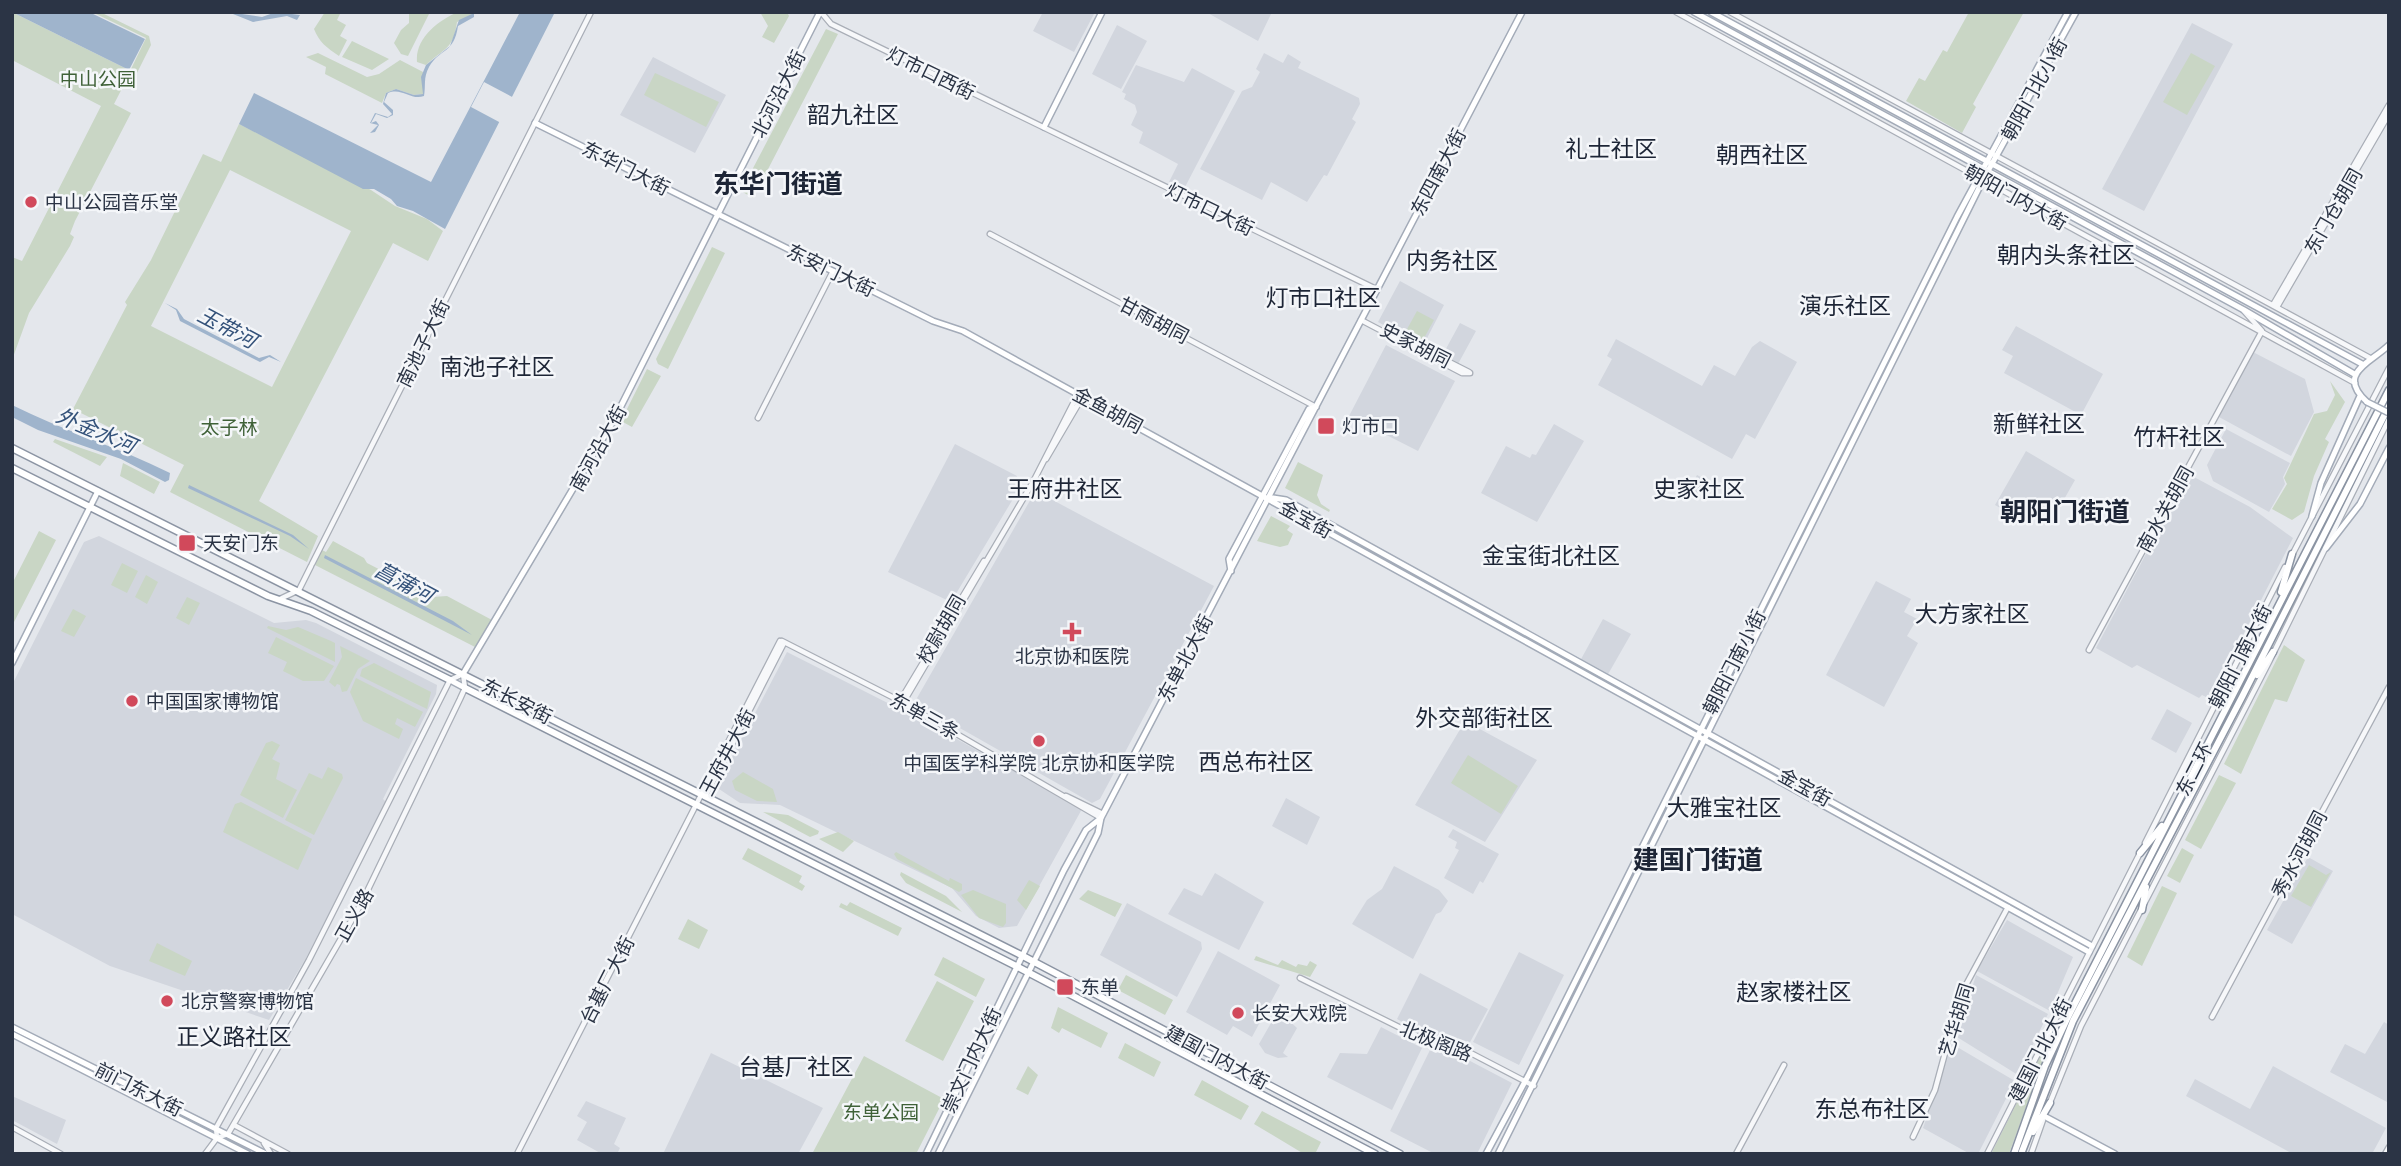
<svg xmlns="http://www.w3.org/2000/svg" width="2401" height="1166" font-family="Raleway,'Noto Sans SC',sans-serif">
<rect width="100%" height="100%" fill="#e4e7ec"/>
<path fill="#d2d6de" d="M1043 12H1095L1074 52 1033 31Z
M1206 12H1272L1258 41Z
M2192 23 2233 44 2144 211 2102 189Z
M1117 25 1147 41 1121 89 1092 74Z
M1264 53 1283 63 1288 54 1301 62 1298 68 1359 98 1360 104 1352 119 1356 122 1327 176 1324 175 1307 202 1271 182 1262 200 1200 169 1242 91 1252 87 1260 72 1256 69Z
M653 57 726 95 695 153 620 115Z
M1136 65 1184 82 1192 68 1235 91 1184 189 1169 182 1178 164 1139 143 1143 132 1131 125 1137 112 1135 105 1124 99 1126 94 1122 92Z
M1400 281 1444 305 1423 346 1378 322Z
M1460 323 1476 331 1458 364 1442 356Z
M2016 326 2103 374 2081 415 2004 373 2013 356 2002 350Z
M1616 339 1702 386 1714 365 1735 376 1752 347 1760 341 1797 362 1755 439 1746 434 1732 459 1598 385 1612 359 1607 356Z
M1386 345 1455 381 1418 451 1349 416Z
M2253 352 2305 379 2314 412 2291 456 2219 417Z
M1554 424 1584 441 1537 522 1481 493 1506 446 1530 458 1532 454 1536 455Z
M2226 429 2290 463 2283 477 2285 484 2269 512 2213 481 2207 465Z
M955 444 1017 476 1019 489 951 602 888 572Z
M2026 451 2075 480 2054 517 2037 507 2027 523 1995 505Z
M1697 475 1714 484 1707 498 1690 489Z
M2194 477 2250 507 2293 538 2210 699 2202 695 2199 698 2137 665 2132 668 2096 648 2180 490Z
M1032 497H1047L1214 586 1100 799 1092 803 928 710 917 698Z
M99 536 274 623 306 620 316 623 437 685 436 694 383 799 386 802 306 958 269 1020 110 966 12 914V685L84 542Z
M1876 581 1911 599 1904 612 1917 619 1907 636 1918 643 1884 707 1826 675Z
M1603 619 1631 634 1607 676 1580 661Z
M787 652 937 728 1082 809 1017 926 999 928 976 916 952 888 780 805 740 803 719 789 720 780Z
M2167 709 2192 723 2176 753 2151 739Z
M1465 721 1537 760 1485 842 1415 805Z
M1286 798 1320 817 1307 845 1272 826Z
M1453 829 1499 854 1483 883 1480 881 1473 894 1444 878 1459 850 1455 848 1457 842 1448 837Z
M2308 857 2333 871 2292 944 2267 930Z
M1394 866 1439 890 1448 901 1441 912 1436 914 1413 959 1352 924 1367 900 1382 889Z
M1215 873 1264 902 1239 950 1168 914 1184 888 1202 896Z
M1127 903 1201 942 1202 949 1177 997 1100 955Z
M2007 920 2073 957 2050 1011 1977 971Z
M1218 951 1280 985 1252 1037 1233 1026 1227 1035 1186 1012Z
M1519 952 1564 975 1519 1065 1473 1042Z
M1420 973 1488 1009 1469 1044 1459 1040H1435L1397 1019Z
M1976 975 2048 1014 2018 1075 1957 1037Z
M1284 1016 1297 1028 1283 1053 1288 1057 1278 1058 1265 1053 1259 1044 1271 1023Z
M2384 1022 2389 1025V1103L2330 1072 2345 1044 2365 1054Z
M1381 1027 1422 1048 1392 1110 1327 1077 1340 1053 1367 1054Z
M1952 1044 2015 1081 1978 1154H1970L1923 1128Z
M1430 1050 1453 1052 1512 1083 1477 1154H1435L1390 1131Z
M711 1053 823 1108 798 1154H663Z
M2273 1066 2386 1128 2372 1154H2293L2186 1096 2195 1079 2250 1109Z
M12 1096 66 1120 57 1144 12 1120Z
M586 1101 626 1118 614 1144 620 1148 617 1154H602L577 1140 587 1122 577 1116Z"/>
<path fill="#c9d6c5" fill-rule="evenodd" d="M12 12 131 71 114 104 131 113 75 221 70 234 74 237 70 246 29 313 12 360V257L22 261 101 106 12 60Z
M92 12H100L149 36 151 45 137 73 131 69 146 38Z
M325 12H341L337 20 346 25 340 36 347 40 339 56C327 48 319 42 314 29Z
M409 12H430L408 56 401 54 394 43 401 30 409 23Z
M458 12 474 13 457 22C453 50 444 48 426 65L417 62C415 38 439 20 458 12Z
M787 12 789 16 774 43 762 37 768 26 760 12Z
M1969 12H2024L1973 104 1976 107 1962 133 1906 101 1919 78 1925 81 1943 50 1947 52Z
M826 29 838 34 753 198 741 191Z
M352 41 389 59 372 70 342 57Z
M318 53 367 77 379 74 400 60 423 72V94L414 95 396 89 386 93 382 103 325 74 326 67 306 57Z
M2191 53 2215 66 2187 115 2163 102Z
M655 73 719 102 706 127 644 95Z
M239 124 371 190 395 206 427 219 443 231 428 261 393 243 259 501 318 536 307 562 170 492 184 465 73 409 127 305 125 302 151 260 203 154 221 162ZM230 170 351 231 272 387 151 326Z
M712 247 725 253 668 369 658 364 656 359Z
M1417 311 1434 320 1423 340 1406 331Z
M647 369 661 376 632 427 621 421Z
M2330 381 2345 402 2325 439 2329 442 2314 476 2304 512 2292 520 2272 509 2287 484 2284 478 2314 414 2327 411 2335 395Z
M55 439 107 457 100 466 53 442Z
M1298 462 1323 475 1317 495 1321 504 1330 510 1329 512 1285 488Z
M123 463 160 482 154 494 120 476Z
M1271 516 1290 526 1287 530 1293 534 1288 545 1280 547 1257 541Z
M39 531 56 540 12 626V584Z
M333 541 364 558 367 563 433 597 447 596 492 620 475 647 315 565 322 550 326 552Z
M122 563 138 571 127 593 111 585Z
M146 575 158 582 147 604 135 597Z
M187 597 200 603 189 625 176 618Z
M73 609 86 616 74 637 61 631Z
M268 626 286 630 298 627 331 641 335 643V662L267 628Z
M276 637 334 666 324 681H303L283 671 287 662 268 653Z
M2284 645 2305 660 2287 702 2275 699 2241 774 2224 764Z
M340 646 370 661 358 669 347 691 342 692 340 685 337 684 335 687 329 682 342 657Z
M374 663 431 692 427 709 360 676 362 669Z
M356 678 423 712 415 727 397 718 395 724 403 729 399 739 363 721 350 692Z
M272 741 280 745 272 759 280 763 276 779 297 790 283 818 240 795 266 743Z
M1468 755 1518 786 1501 814 1451 783Z
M328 767 342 774 343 778 314 835 285 820 309 773 322 779Z
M743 772 773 789 777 802 757 801 735 790 732 781Z
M2219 775 2236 783 2201 849 2185 840Z
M241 802 312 839 298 870 223 832 235 804Z
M763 812 788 815 819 831 818 834 810 837Z
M838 832 854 841 843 852 819 839Z
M748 848 802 876 799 882 805 886 802 891 742 859Z
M2182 848 2194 855 2180 883 2167 876Z
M896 852 949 881 950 878 962 884V890L959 892 897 859 894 854Z
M2309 865 2326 875 2331 872 2311 907 2291 896Z
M901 872 946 896 962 912 906 883 900 875Z
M1029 880 1040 886 1026 910 1017 900Z
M2162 886 2177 893 2142 966 2127 957Z
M973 890 1006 904V923L1003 927 979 918 961 895Z
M1088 890 1122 904 1115 917 1079 899Z
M850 902 902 928 898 936 839 907 841 903 847 906Z
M688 919 708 930 699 949 678 939Z
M157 943 192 961 185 976 149 961Z
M1256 956 1278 965 1282 960 1296 967 1298 964 1307 966 1310 961 1317 965 1310 977 1254 960Z
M943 957 985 979 976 997 934 975Z
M1126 975 1173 1000 1165 1015 1118 990Z
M937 981 974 1001 943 1061 905 1041Z
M1058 1007 1108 1033 1101 1048 1062 1028 1059 1033 1051 1028Z
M1125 1043 1161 1062 1154 1077 1118 1058Z
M2042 1053V1063L2009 1154H1991Z
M864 1056 944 1099 916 1154H812Z
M1028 1066 1038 1075 1028 1095 1016 1089Z
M1202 1080 1249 1106 1241 1120 1194 1095Z
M1262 1111 1321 1142 1315 1154H1304L1254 1124Z"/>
<path fill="#9fb4cc" d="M12 12H89L145 39 129 70Z
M228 12 262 17 276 12 300 15 297 20 287 16 253 22Z
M520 12H555L445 229 413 211 397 206 391 199 374 189H363L239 124 254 93 431 182Z
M474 13V17L458 26C454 54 440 48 429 67 423 78 426 86 424 96 411 101 402 87 388 93L384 102 393 110V115L387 118 376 114 371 123 376 121 379 125 375 132 370 133 378 125 370 123 375 113 388 117 392 114 383 104 386 93 396 89 414 95 423 94 421 77 426 65 450 46 459 20Z
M165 303 177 309 184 319 259 358 270 355 281 362 269 357 260 362 252 358 180 321 176 310Z
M12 405C64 431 118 447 170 473L169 480 165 482 121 459 38 430 12 417Z
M189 485 293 535 309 549 290 536 188 488Z
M325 555 453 621 472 635 324 558Z"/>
<path fill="#e4e7ec" d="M484 82 514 98 501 123 471 107Z"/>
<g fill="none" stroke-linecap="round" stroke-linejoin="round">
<defs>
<path id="minor" d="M821 12 831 24 1376 289
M1676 12 2355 383
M1730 12 2370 358
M990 234 1316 407
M2273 305 2389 105
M2277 307 2389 114
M1361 320 1462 373H1470
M1386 330 1469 372
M758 418 833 271
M1046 459 1083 396
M2291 557 2389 368
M312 564 591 12
M280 599 299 590 311 566
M782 641 900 701 1101 818
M2089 650 2262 331 2244 311
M900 701 984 561
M903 703 1033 482 1078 394
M1066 796 1103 814
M705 797 784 643
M2145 843 2285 567
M1300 978 1431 1043 1461 1048 1534 1086
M2212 1017 2389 687
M2049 1105 2081 1026 2270 660 2389 419
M234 1125 288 1154
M12 1127 61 1154
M1913 1137 1935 1090 1961 994 2008 907
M264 1143 271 1154
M205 1154 217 1138 228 1134 361 904 460 699 465 688 463 674 450 680 309 960 216 1128 217 1138
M517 1154 780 641
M1736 1154 1784 1065
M1987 1154 2141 851
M2031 1154 2043 1120
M2385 1154 2389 1147"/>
<path id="major" d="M1694 12 2244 310 2356 375
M1711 12 2362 364
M535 123 933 321 963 331 2089 952
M1044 127 1102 12
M2367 402C2335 373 2372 362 2389 345
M1273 498 1286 500 2092 946
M2312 516 2321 483 2360 396
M2326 548 2360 504 2389 448
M1231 571 1229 559 1309 409 1316 407
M12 663 98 491
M463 674 615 418 820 12
M450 680 465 688
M12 1027 266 1154
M12 1034 248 1154
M2044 1116 2115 1154
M926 1154 1064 870 1086 830 1101 818
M938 1154 1098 833 1101 818 1522 12
M1486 1154 1528 1076 1957 217 2068 12
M1498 1154 1983 180 2076 12"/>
<path id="highway" d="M12 448 1021 955 1400 1154
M12 468 268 596 311 611 450 680
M2281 592 2292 554
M2257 675 2273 652
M465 688 1016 966 1375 1154
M2140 853 2162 826
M2142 910 2146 887
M2046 1058 2049 1032
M2033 1132 2050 1103
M2014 1154 2045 1066 2067 1019 2389 390
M2021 1154 2073 1021 2242 697 2389 406"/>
</defs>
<use href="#minor" stroke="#a9aeb7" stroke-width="7"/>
<use href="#major" stroke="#a3abb8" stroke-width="8"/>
<use href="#highway" stroke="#8b94a3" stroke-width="9"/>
<use href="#minor" stroke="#f7f8fa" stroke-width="4.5"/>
<use href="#major" stroke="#fff" stroke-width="5"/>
<use href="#highway" stroke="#fff" stroke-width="6"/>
<defs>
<path id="major-bridge" d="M2367 402 2389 413"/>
</defs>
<use href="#major-bridge" stroke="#a3abb8" stroke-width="8" stroke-linecap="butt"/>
<use href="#major-bridge" stroke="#fff" stroke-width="5"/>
</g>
<g fill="#d1495b" stroke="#f4f6f9" stroke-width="2.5">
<circle cx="31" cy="202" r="7"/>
<rect x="1317" y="417" width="18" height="18" rx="3.5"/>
<rect x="178" y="534" width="18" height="18" rx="3.5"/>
<path d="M1068.5 621.5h7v7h7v7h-7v7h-7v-7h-7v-7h7z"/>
<circle cx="132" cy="701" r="7"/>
<circle cx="1039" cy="741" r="7"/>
<rect x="1056" y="978" width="18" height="18" rx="3.5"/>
<circle cx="167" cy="1001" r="7"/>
<circle cx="1238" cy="1013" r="7"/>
</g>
<g text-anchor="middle" stroke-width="5" stroke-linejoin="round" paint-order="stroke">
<g font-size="19" fill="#2b3445" stroke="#f4f6f9">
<text transform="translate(931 73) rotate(26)" y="7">灯市口西街</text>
<text transform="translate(2034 89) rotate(-61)" y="7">朝阳门北小街</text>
<text transform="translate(778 94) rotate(-63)" y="7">北河沿大街</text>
<text transform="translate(626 168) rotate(27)" y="7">东华门大街</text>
<text transform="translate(1438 172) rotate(-62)" y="7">东四南大街</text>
<text transform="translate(2016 197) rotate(29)" y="7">朝阳门内大街</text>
<text transform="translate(1210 209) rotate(26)" y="7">灯市口大街</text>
<text transform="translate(2333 211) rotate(-60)" y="7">东门仓胡同</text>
<text transform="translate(831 270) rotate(26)" y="7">东安门大街</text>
<text transform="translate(1154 320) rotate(28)" y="7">甘雨胡同</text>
<text transform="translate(423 343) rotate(-64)" y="7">南池子大街</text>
<text transform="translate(1416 345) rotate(27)" y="7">史家胡同</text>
<text transform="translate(1108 410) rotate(28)" y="7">金鱼胡同</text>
<text transform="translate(598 448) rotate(-61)" y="7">南河沿大街</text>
<text transform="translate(2165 509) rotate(-61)" y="7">南水关胡同</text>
<text transform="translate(1306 519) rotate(29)" y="7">金宝街</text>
<text transform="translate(941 629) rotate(-60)" y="7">校尉胡同</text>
<text transform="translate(2240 656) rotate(-63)" y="7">朝阳门南大街</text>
<text transform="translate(1185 658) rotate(-62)" y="7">东单北大街</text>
<text transform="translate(1734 662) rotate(-63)" y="7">朝阳门南小街</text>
<text transform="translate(517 701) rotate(27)" y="7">东长安街</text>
<text transform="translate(925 716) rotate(29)" y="7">东单三条</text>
<text transform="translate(727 752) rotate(-62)" y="7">王府井大街</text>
<text transform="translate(2194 769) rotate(-63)" y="7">东二环</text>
<text transform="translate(1805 787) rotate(29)" y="7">金宝街</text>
<text transform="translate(2299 854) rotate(-62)" y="7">秀水河胡同</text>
<text transform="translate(354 915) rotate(-61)" y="7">正义路</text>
<text transform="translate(607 980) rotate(-63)" y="7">台基厂大街</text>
<text transform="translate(1956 1020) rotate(-73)" y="7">艺华胡同</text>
<text transform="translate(1436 1041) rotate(22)" y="7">北极阁路</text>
<text transform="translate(2040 1050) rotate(-63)" y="7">建国门北大街</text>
<text transform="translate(1217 1057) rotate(28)" y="7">建国门内大街</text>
<text transform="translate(971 1060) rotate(-65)" y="7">崇文门内大街</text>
<text transform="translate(139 1089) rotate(27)" y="7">前门东大街</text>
</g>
<g font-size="19" fill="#3f6138" stroke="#f4f6f9">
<text x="98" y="86">中山公园</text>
<text x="229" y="434">太子林</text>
<text x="881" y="1119">东单公园</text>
</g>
<g font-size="19" fill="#2b3445" stroke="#f4f6f9" text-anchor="start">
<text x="45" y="209">中山公园音乐堂</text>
<text x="1342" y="433">灯市口</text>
<text x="203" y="550">天安门东</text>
<text x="1072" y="663" text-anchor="middle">北京协和医院</text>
<text x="146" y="708">中国国家博物馆</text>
<text x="1039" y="770" text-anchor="middle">中国医学科学院 北京协和医学院</text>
<text x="1081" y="994">东单</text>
<text x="181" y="1008">北京警察博物馆</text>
<text x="1252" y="1020">长安大戏院</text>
</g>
<g font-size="21" font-style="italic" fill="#34527a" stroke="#f4f6f9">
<text transform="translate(227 328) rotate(28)" y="7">玉带河</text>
<text transform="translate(96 431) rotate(23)" y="7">外金水河</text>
<text transform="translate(404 583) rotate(28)" y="7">菖蒲河</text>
</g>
<g font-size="23" fill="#1d2536" stroke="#f4f6f9">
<text x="853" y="123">韶九社区</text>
<text x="1611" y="157">礼士社区</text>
<text x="1762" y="163">朝西社区</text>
<text x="2066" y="263">朝内头条社区</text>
<text x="1452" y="269">内务社区</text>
<text x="1323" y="306">灯市口社区</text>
<text x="1845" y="314">演乐社区</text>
<text x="497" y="375">南池子社区</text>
<text x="2039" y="432">新鲜社区</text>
<text x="2179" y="445">竹杆社区</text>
<text x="1065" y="497">王府井社区</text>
<text x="1699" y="497">史家社区</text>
<text x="1551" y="564">金宝街北社区</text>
<text x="1972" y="622">大方家社区</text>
<text x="1484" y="726">外交部街社区</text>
<text x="1256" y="770">西总布社区</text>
<text x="1724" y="816">大雅宝社区</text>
<text x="1794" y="1000">赵家楼社区</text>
<text x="234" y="1045">正义路社区</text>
<text x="796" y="1075">台基厂社区</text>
<text x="1872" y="1117">东总布社区</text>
</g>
<g font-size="26" font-weight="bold" fill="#1d2536" stroke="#f4f6f9">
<text x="778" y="193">东华门街道</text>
<text x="2065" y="521">朝阳门街道</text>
<text x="1698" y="869">建国门街道</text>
</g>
</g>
<rect width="2401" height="1166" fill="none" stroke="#2b3445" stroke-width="28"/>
</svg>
